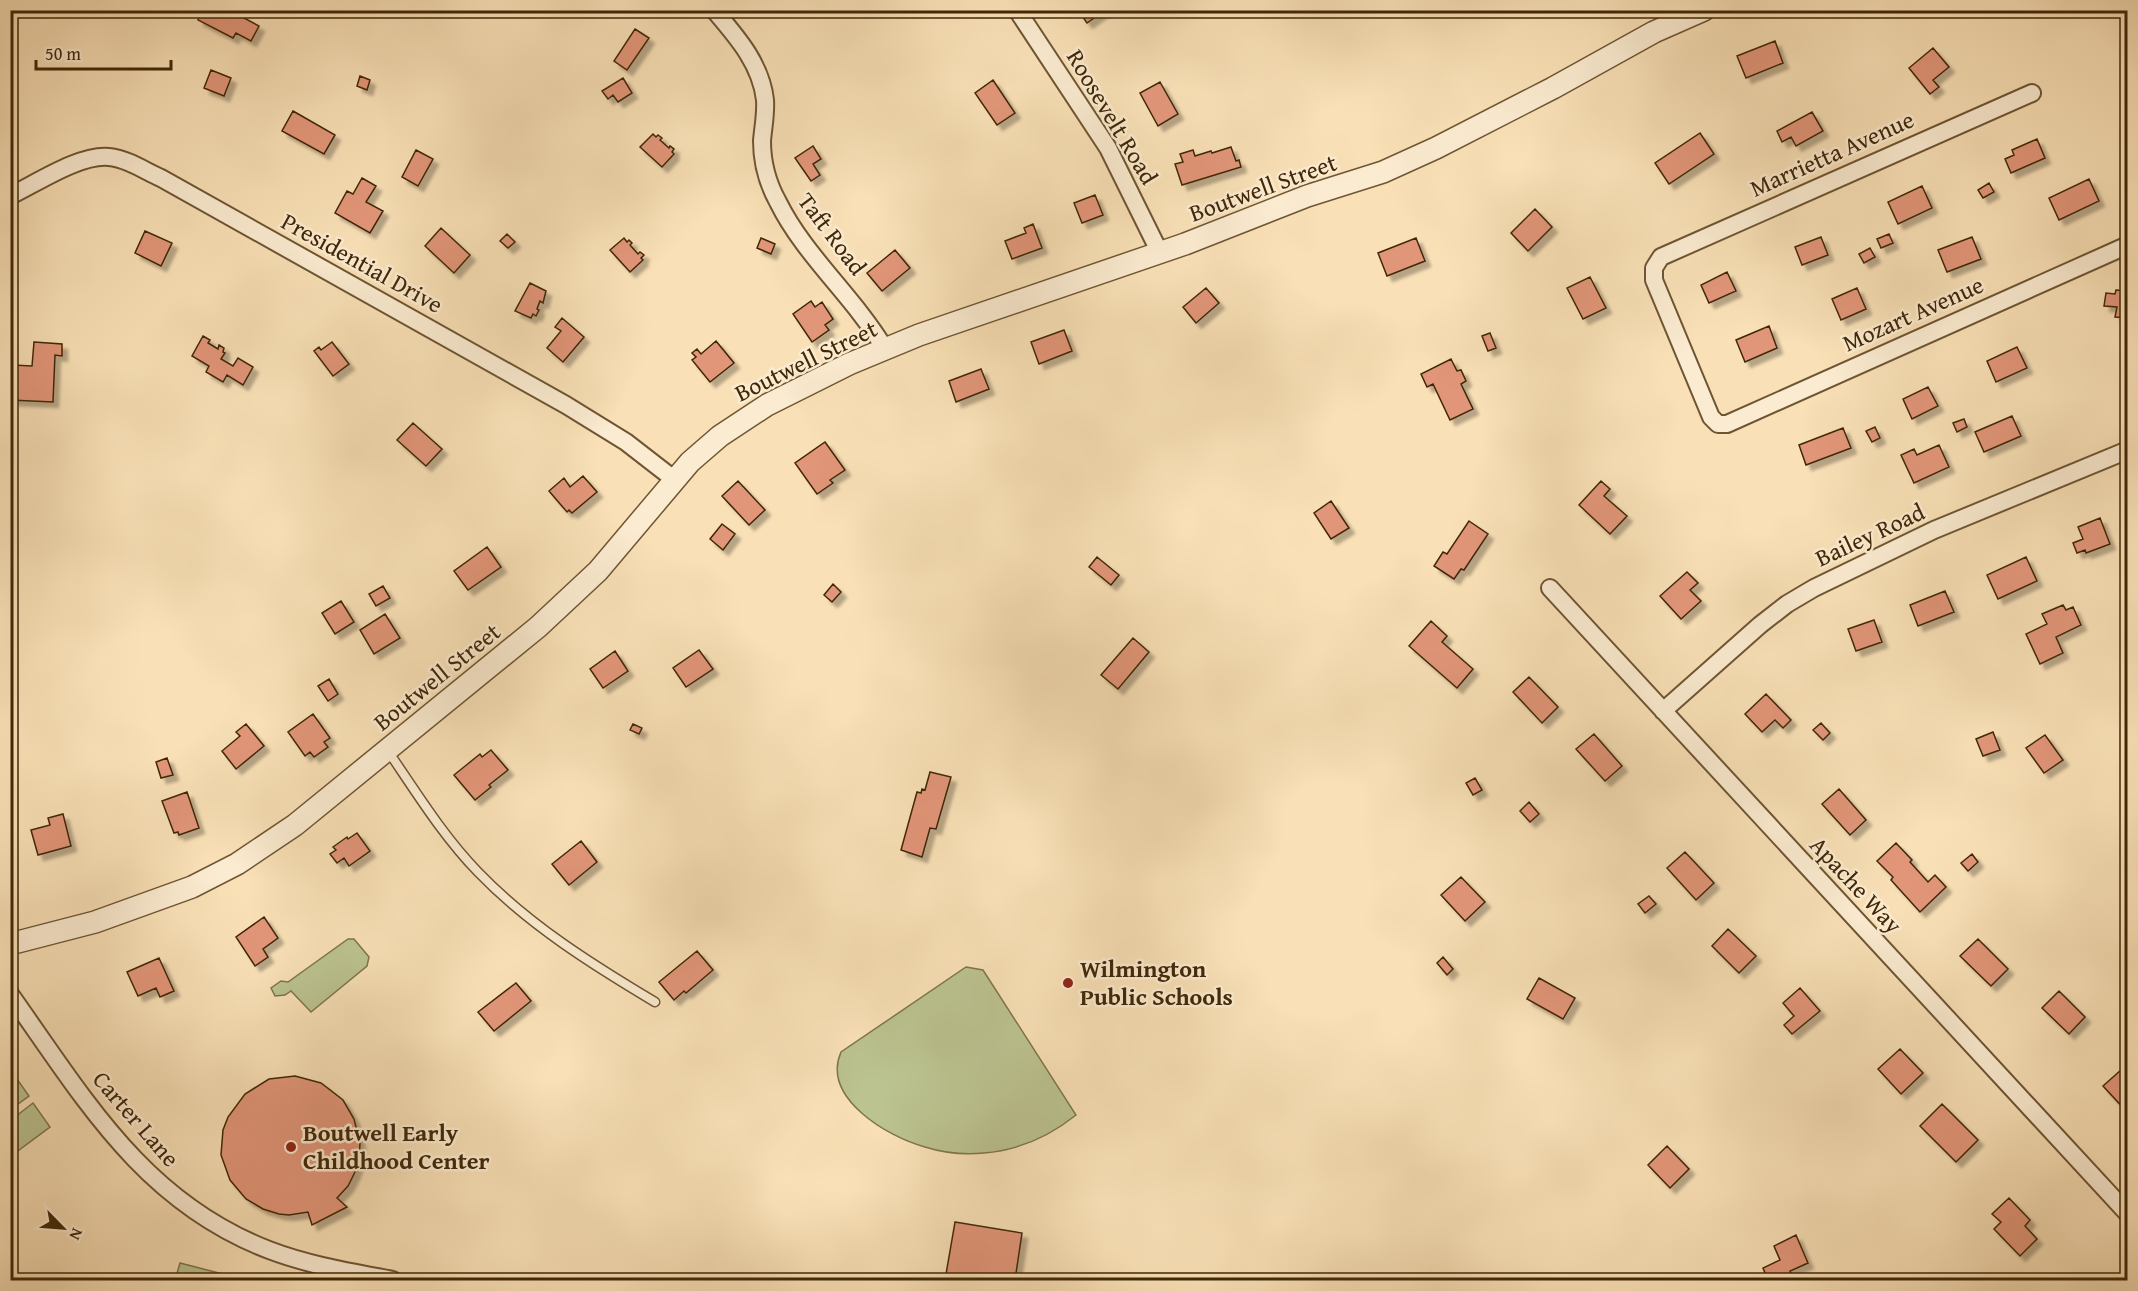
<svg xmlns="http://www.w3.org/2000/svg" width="2138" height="1291" font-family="'Gentium Book Plus',serif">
<defs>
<filter id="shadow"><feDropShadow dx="5.5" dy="5.5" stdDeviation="1.5" flood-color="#0004"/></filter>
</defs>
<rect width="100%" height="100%" fill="#f9e0b6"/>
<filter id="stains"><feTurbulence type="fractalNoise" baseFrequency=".00333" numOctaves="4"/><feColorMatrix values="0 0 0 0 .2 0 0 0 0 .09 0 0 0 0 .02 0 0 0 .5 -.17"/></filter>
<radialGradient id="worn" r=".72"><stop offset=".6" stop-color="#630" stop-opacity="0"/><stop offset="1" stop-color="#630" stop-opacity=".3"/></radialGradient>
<path fill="#bbc390" stroke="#7e754c" stroke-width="1.5" d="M348 939H354L369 957 367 966 311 1012 291 991 285 995 275 996 271 988 281 981 288 982Z
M966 967 983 970 1076 1115C1050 1136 1019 1150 984 1153 965 1155 944 1153 925 1147 888 1137 821 1098 841 1052Z
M12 1072 29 1096 11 1109 10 1073Z
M33 1103 50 1127 11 1156V1120Z
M180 1263 246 1280H175Z"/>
<path fill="#e29679" stroke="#402707" stroke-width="1.5" filter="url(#shadow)" d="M202 10H229L259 26 251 41 236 33 233 38 198 20Z
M1078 10H1105L1087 23Z
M635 29 649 38 627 70 614 61Z
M1775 41 1783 63 1746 78 1737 56Z
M1933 48 1949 67 1933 80 1939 87 1930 94 1909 68Z
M211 70 231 78 224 96 204 88Z
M360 76 370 80 367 90 357 86Z
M623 78 632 93 618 102 613 95 608 99 602 91Z
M993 80 1015 113 997 125 975 93Z
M1160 82 1178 114 1158 126 1140 93Z
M293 111 335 135 324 154 282 131Z
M1812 112 1823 131 1796 146 1791 137 1782 142 1777 131Z
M1700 133 1714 154 1669 184 1655 163Z
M653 134 656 137 658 135 662 138 660 140 669 148 670 146 674 149 672 152 674 154 662 167 640 147Z
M2037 139 2045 158 2011 173 2005 159 2014 155 2012 150Z
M813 146 821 159 813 164 820 175 811 181 795 158Z
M1231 147 1236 161 1239 160 1241 167 1182 185 1175 164 1183 162 1180 154 1193 150 1195 156 1211 151 1212 153Z
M416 150 433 159 418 186 402 177Z
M362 178 376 186 366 202 383 211 370 233 335 213 347 191 353 194Z
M2089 179 2099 201 2059 220 2049 198Z
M1989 183 1994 192 1983 198 1978 190Z
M1922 186 1932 208 1898 224 1888 202Z
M1095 195 1103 215 1082 223 1074 203Z
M1535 209 1552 227 1528 251 1511 233Z
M1033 224 1042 248 1012 259 1005 241 1026 233 1024 228Z
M441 228 470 255 454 273 425 246Z
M145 231 172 243 161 266 135 253Z
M507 234 515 242 508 248 500 241Z
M1889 234 1893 243 1881 248 1877 239Z
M1821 237 1828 255 1802 265 1795 247Z
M1972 237 1981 259 1947 272 1938 250Z
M624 238 627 242 629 240 632 243 630 245 638 254 640 252 644 255 641 258 643 260 630 272 610 250Z
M761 238 775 244 771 254 757 248Z
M1416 238 1425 261 1387 276 1378 253Z
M1870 248 1875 257 1864 263 1859 254Z
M895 250 910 268 882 291 867 273Z
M1727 272 1736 291 1709 303 1701 285Z
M1590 277 1606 308 1583 319 1567 288Z
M530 283 546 291 543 303 540 301 537 309 539 310 536 316 533 314 531 318 515 311Z
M1206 288 1219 303 1196 323 1183 307Z
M1857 288 1866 309 1841 320 1832 299Z
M2116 290 2128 291V318L2115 317 2117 307 2104 306 2106 293 2115 294Z
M811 301 815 307 822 302 833 319 825 325 829 330 812 342 793 314Z
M562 318 584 337 563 362 547 348 561 331 555 327Z
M1769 326 1777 348 1745 362 1736 340Z
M1064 330 1072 351 1039 364 1031 342Z
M1490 333 1496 348 1488 351 1482 336Z
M203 336 210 340 208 343 218 349 219 345 224 348 223 352 225 353 221 359 233 366 238 358 253 367 243 385 227 375 223 382 206 372 209 366 192 356Z
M716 341 734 363 710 382 692 360 696 357 692 353 697 349 701 354Z
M34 342 62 344V356L55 355 53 402 10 400V367H13V365L32 366Z
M332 342 349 364 333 376 314 351 319 347 321 350Z
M2017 347 2027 368 1996 382 1987 361Z
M1451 359 1457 371 1461 370 1466 381 1461 384 1473 409 1450 420 1433 384 1427 387 1421 374Z
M981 369 989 389 956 402 949 381Z
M1928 387 1938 406 1912 419 1903 399Z
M2012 416 2021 436 1984 452 1975 432Z
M1964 419 1967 427 1957 432 1953 423Z
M413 423 442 449 426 466 397 440Z
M1875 427 1880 438 1872 442 1866 431Z
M1843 428 1851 448 1806 465 1799 445Z
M825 442 845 470 830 480 833 483 817 494 795 463Z
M1939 445 1949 467 1914 483 1901 455 1914 449 1917 455Z
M583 476 597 492 572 513 569 510 567 512 549 491 564 478 570 487Z
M738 481 765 510 749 525 722 496Z
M1601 481 1610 489 1604 496 1627 516 1610 534 1579 505Z
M1331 501 1349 528 1331 539 1314 513Z
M2100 518 2110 544 2086 553 2085 550 2077 553 2073 543 2083 539 2078 527Z
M1469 521 1488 534 1464 570 1461 569 1454 579 1434 566 1443 552 1447 554Z
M722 524 735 534 723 550 710 539Z
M487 547 501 567 468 590 454 571Z
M1097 557 1119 575 1111 585 1089 567Z
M2026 557 2037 581 1998 599 1987 575Z
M1687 572 1698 583 1690 590 1701 601 1681 619 1660 596Z
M833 584 841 592 832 602 824 595Z
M383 586 390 598 376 606 369 594Z
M1945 591 1954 612 1918 626 1910 605Z
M341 601 354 622 335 634 322 613Z
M2063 605 2066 610 2073 607 2081 625 2056 637 2063 653 2040 664 2026 634 2047 624 2042 614Z
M385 614 400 638 374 654 360 630Z
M1874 620 1882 642 1856 651 1848 629Z
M1431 621 1447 636 1442 642 1473 669 1457 688 1409 646Z
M1133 638 1149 652 1118 689 1101 675Z
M699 650 713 669 686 687 673 668Z
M615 651 628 671 603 688 590 669Z
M1529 677 1558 707 1542 723 1513 692Z
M329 679 338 694 328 701 318 686Z
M1766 694 1791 720 1783 728 1775 720 1762 732 1745 714Z
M313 714 330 738 324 742 328 747 314 757 310 752 305 756 288 732Z
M1821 723 1830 733 1823 740 1813 730Z
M246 724 264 746 236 769 222 751 240 736 236 732Z
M633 724 642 728 639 734 630 730Z
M1993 732 2000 750 1983 756 1976 739Z
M1594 734 1622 766 1605 781 1576 749Z
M2045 735 2063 760 2044 773 2026 748Z
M491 750 508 770 489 785 491 787 475 800 454 775 480 754 482 757Z
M167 758 173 775 161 778 156 762Z
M930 772 951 777 936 829 930 828 922 857 901 850 917 792 921 793 922 789 925 790Z
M1475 778 1482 790 1473 795 1466 783Z
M1839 789 1866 820 1850 835 1822 804Z
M187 792 199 828 179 835 178 832 174 833 162 801Z
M1529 802 1539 814 1530 822 1520 811Z
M63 814 71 846 38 855 31 830 50 825 48 818Z
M357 833 370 851 349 866 344 858 337 863 330 854 336 850 333 847 347 837 348 839Z
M581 841 597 862 569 885 552 864Z
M1896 843 1912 860 1910 862 1928 882 1935 875 1946 887 1920 912 1891 880 1893 877 1877 861Z
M1685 852 1714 883 1696 900 1667 868Z
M1972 854 1978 862 1968 871 1961 863Z
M1461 877 1485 902 1465 921 1441 895Z
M1649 896 1656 904 1645 913 1638 904Z
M264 917 278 938 263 949 268 957 255 966 236 937Z
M1728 929 1756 956 1739 973 1712 946Z
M1978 939 2008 969 1991 986 1960 956Z
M697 951 713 970 686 993 684 991 674 1000 659 982Z
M1443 957 1453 969 1447 975 1437 963Z
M159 958 174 991 160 997 156 988 138 996 127 972Z
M1539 978 1575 998 1563 1019 1527 999Z
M516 983 531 1001 494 1031 478 1012Z
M1800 988 1820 1011 1792 1034 1784 1025 1794 1016 1783 1003Z
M2059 991 2085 1017 2069 1034 2042 1008Z
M1900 1049 1923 1073 1901 1094 1878 1069Z
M2121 1070 2128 1077V1113L2103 1086Z
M295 1076 321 1083 343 1100 354 1119 360 1143 359 1159 355 1172 348 1186 337 1198 347 1207 312 1225 308 1212 289 1215 279 1214 263 1209 246 1199 230 1180 221 1155 223 1130 228 1117 245 1094 269 1079Z
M1942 1104 1978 1140 1956 1162 1920 1126Z
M1667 1146 1689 1169 1670 1188 1648 1165Z
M2009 1198 2030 1220 2025 1226 2037 1239 2020 1256 1994 1229 2001 1222 1992 1214Z
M955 1222 1022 1233 1015 1280H945Z
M1796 1235 1808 1263 1790 1271 1794 1279 1791 1280H1768L1763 1268 1780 1260 1774 1246Z"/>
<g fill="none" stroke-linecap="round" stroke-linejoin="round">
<defs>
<path id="service" d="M388 751C416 792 443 836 478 872 529 925 593 965 655 1002"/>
<path id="minor" d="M714 10C737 37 761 64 765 100 766 114 763 128 762 141 762 162 768 184 778 202 804 255 854 297 885 349
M1017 10 1108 148 1159 251
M2032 93 1661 257 1654 268V280L1711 417 1718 424H1727L2128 245
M10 196C37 183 80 154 109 157 128 159 145 171 161 178L566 405 626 442 675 480
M1550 588 2128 1214
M1663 711 1760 625 1787 604 1814 588 1934 530 2128 450
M10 994C84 1098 143 1202 269 1250 308 1265 351 1272 393 1280"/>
<path id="tertiary" d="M10 944 95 922 192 887 237 864 295 825 538 627 598 571 690 462 720 436 767 405 849 364 919 335 1185 244 1307 196 1383 172 1436 148 1553 88 1654 32 1704 10"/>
</defs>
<use href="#service" stroke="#6e5533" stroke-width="11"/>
<use href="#minor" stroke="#6e5533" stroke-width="20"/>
<use href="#tertiary" stroke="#6e5533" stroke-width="24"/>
<use href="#service" stroke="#fbebd0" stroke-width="8"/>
<use href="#minor" stroke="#fbebd0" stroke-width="16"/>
<use href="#tertiary" stroke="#fbebd0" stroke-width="21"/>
</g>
<g fill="#8f2418" stroke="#fbebd0" stroke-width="2">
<circle cx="1068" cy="983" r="6"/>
<circle cx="291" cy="1147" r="6"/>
</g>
<g text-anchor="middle" stroke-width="5" stroke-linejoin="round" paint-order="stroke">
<g font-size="24" fill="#402707" stroke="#fbebd0">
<text transform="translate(1112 117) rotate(59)" y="8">Roosevelt Road</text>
<text transform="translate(1832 154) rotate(-24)" y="8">Marrietta Avenue</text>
<text transform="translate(1263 188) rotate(-20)" y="8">Boutwell Street</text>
<text transform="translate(832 234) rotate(53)" y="8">Taft Road</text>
<text transform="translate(362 263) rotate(29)" y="8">Presidential Drive</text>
<text transform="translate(1913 314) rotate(-24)" y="8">Mozart Avenue</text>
<text transform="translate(806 361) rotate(-26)" y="8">Boutwell Street</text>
<text transform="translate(1870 535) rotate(-25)" y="8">Bailey Road</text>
<text transform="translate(437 677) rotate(-39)" y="8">Boutwell Street</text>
<text transform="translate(1856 885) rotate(47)" y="8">Apache Way</text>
<text transform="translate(136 1119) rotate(49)" y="8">Carter Lane</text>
</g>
<g font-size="24" font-weight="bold" fill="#402707" stroke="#fbebd0" text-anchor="start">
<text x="1080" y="977">Wilmington<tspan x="1080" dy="28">Public Schools</tspan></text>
<text x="303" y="1141">Boutwell Early<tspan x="303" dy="28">Childhood Center</tspan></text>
</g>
</g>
<rect width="2138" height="1291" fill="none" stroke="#f9e0b6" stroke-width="36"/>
<rect x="12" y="12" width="2114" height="1267" fill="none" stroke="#402707" stroke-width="3"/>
<rect x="18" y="18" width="2102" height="1255" fill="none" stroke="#402707" stroke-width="1.5"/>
<g transform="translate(63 1228) rotate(115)" stroke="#fbebd0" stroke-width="4.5" paint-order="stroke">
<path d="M0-4.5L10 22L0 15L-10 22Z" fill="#402707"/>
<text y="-9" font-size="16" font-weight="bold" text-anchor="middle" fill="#402707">N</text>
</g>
<path d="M36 60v9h135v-9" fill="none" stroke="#402707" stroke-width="3"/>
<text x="45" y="60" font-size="18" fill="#402707" stroke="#fbebd0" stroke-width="4.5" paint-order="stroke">50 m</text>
<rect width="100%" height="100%" filter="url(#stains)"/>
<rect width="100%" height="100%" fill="url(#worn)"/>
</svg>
